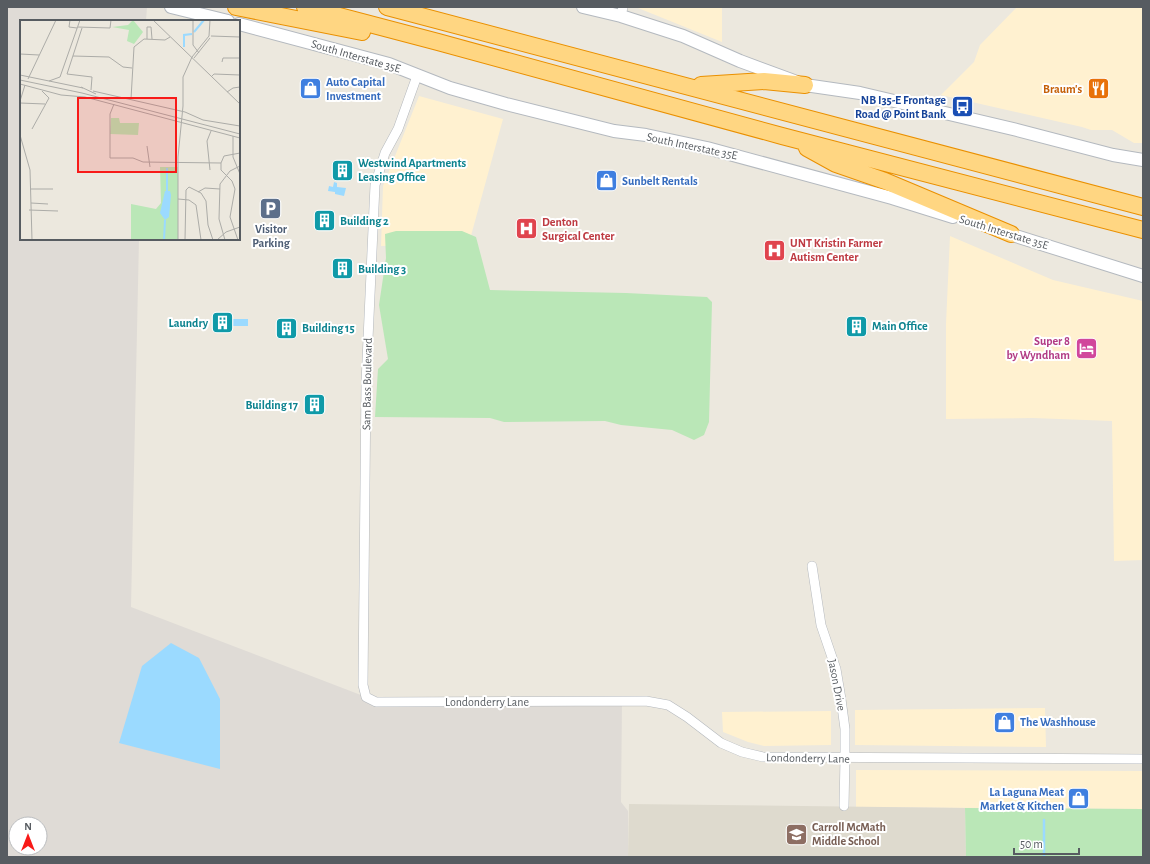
<svg xmlns="http://www.w3.org/2000/svg" width="1150" height="864" font-family="'Alegreya Sans',sans-serif">
<rect width="100%" height="100%" fill="#ece8de"/>
<path fill="#fff1d0" d="M639 7H722V42L638 8Z
M1017 7H1143V143H1134L1112 130H1091L1082 127 941 95 974 62 980 45Z
M419 96 503 119 469 243 381 246 383 186Z
M950 236 1053 280 1143 301V560L1114 561 1112 421 1033 418 946 419V324Z
M1045 708 1046 747 855 745V710Z
M831 711V745L764 746 748 742 723 732 722 712Z
M856 770 1143 771V809L856 807Z"/>
<path fill="#dfdbd6" fill-rule="evenodd" d="M7 7H147L146 21H21V239H139L131 607 366 697 376 702 622 701 621 802 628 811V857H7ZM16 824H40V848H16Z"/>
<path fill="#dedace" d="M629 804 965 808 966 857H628Z"/>
<path fill="#bae7b7" d="M396 231H462L476 237 490 290 626 293 707 297 712 302 709 422 704 435 694 440 672 430 621 425 605 421 504 422 490 418 375 417 378 369 388 359 379 305 386 258 385 234Z
M965 808 1143 809V857H966Z"/>
<path fill="#9bdaff" d="M334 182 337 183V187L346 188 344 196 335 194V192L328 191 329 186 333 187Z
M233 319H248V326H233Z
M171 643 199 658 220 699V769L119 743 142 666Z"/>
<g fill="none" stroke-linecap="round" stroke-linejoin="round">
<path stroke="#9bdaff" stroke-width="2.5" d="M1044 857V820"/>
<defs>
<path id="street" d="M621 16 623 7
M417 76 398 129 385 153 375 185 366 383 363 685 366 697 376 702 646 701 668 705 687 717 721 743 742 752 763 757 1143 759
M812 566 821 625 836 669 841 699 845 729V758L844 806"/>
<path id="secondary" d="M171 7 228 21
M583 7 621 16 683 36 740 61 805 85 860 93 1017 130 1113 155 1143 160
M239 24 389 64 450 88 506 104 614 131 646 135 707 148 892 198 953 217
M1003 232 1143 276"/>
<path id="highway" d="M236 7 362 32
M305 7 438 42 782 136 1143 230
M387 7 1143 207
M701 85 764 81 805 85
M807 148 836 164 885 181 1011 234"/>
</defs>
<use href="#street" stroke="#b4b8bd" stroke-width="10"/>
<use href="#secondary" stroke="#b4b9bf" stroke-width="14"/>
<use href="#highway" stroke="#ea9000" stroke-width="18"/>
<use href="#street" stroke="#fff" stroke-width="9"/>
<use href="#secondary" stroke="#fff" stroke-width="12"/>
<use href="#highway" stroke="#ffd682" stroke-width="16"/>
</g>
<defs>
<symbol id="shop-square" viewBox="-11 -11 22 22"><rect x="-9" y="-9" width="18" height="18" rx="4" fill="#3f7fe0" stroke="#fff"/><path d="M-5-2.5h2.3a2.7 3.5 0 0 1 5.4 0H5L5.5 6h-11ZM-1.5-2.5h3a1.5 2.3 0 0 0-3 0Z" fill="#fff"/></symbol>
<symbol id="restaurant-square" viewBox="-11 -11 22 22"><rect x="-9" y="-9" width="18" height="18" rx="4" fill="#e8710a" stroke="#fff"/><path d="M-5-6h1v4h1v-4h1v4h1v-4h1v5L-1.5 .5V6h-2V.5L-5-1ZM5-6V6H3V1.5H1.5Q1.5-4 5-6Z" fill="#fff"/></symbol>
<symbol id="bus-square" viewBox="-11 -11 22 22"><rect x="-9" y="-9" width="18" height="18" rx="4" fill="#1a4fb4" stroke="#fff"/><path d="M-5-6H5V4H4V6H2V4H-2V6H-4V4H-5ZM-3.5-4V0h7V-4ZM-3.5 1.2v1.5H-2V1.2ZM2 1.2v1.5H3.5V1.2Z" fill="#fff"/></symbol>
<symbol id="building-square" viewBox="-11 -11 22 22"><rect x="-9" y="-9" width="18" height="18" rx="4" fill="#0f9aa8" stroke="#fff"/><path d="M-4-6H4V6H1V3H-1V6H-4ZM-2.5-4.3h1.7v1.8h-1.7ZM.8-4.3h1.7v1.8H.8ZM-2.5-1h1.7V.8h-1.7ZM.8-1h1.7V.8H.8Z" fill="#fff"/></symbol>
<symbol id="parking-square" viewBox="-11 -11 22 22"><rect x="-9" y="-9" width="18" height="18" rx="4" fill="#5c6f8a" stroke="#fff"/><path d="M-3.5-5.5H1a3.5 3.5 0 0 1 0 7H-1V5.5H-3.5ZM-1-3.4V-.6H.8a1.4 1.4 0 0 0 0-2.8Z" fill="#fff"/></symbol>
<symbol id="hospital-square" viewBox="-11 -11 22 22"><rect x="-9" y="-9" width="18" height="18" rx="4" fill="#e0444e" stroke="#fff"/><path d="M-5-5h3v3.5h4V-5h3V5h-3V1.5h-4V5h-3Z" fill="#fff"/></symbol>
<symbol id="hotel-square" viewBox="-11 -11 22 22"><rect x="-9" y="-9" width="18" height="18" rx="4" fill="#d1479c" stroke="#fff"/><path d="M-6-4.5h1.5V1H6V5H4.5V3h-9V5H-6ZM-4 0a1.8 1.8 0 1 1 3.6 0ZM.5 0V-2.5h3Q6-2.5 6 0Z" fill="#fff"/></symbol>
<symbol id="school-square" viewBox="-11 -11 22 22"><rect x="-9" y="-9" width="18" height="18" rx="4" fill="#8d6e63" stroke="#fff"/><path d="M0-5L7-2L0 1L-7-2ZM-4 1L0 2.5L4 1V4Q0 6-4 4Z" fill="#fff"/></symbol>
</defs>
<g fill-rule="evenodd">
<use href="#shop-square" x="298" y="76" width="25" height="25"/>
<use href="#restaurant-square" x="1086" y="76" width="25" height="25"/>
<use href="#bus-square" x="950" y="94" width="25" height="25"/>
<use href="#building-square" x="330" y="158" width="25" height="25"/>
<use href="#shop-square" x="594" y="168" width="25" height="25"/>
<use href="#parking-square" x="258" y="196" width="25" height="25"/>
<use href="#building-square" x="312" y="208" width="25" height="25"/>
<use href="#hospital-square" x="514" y="216" width="25" height="25"/>
<use href="#hospital-square" x="762" y="238" width="25" height="25"/>
<use href="#building-square" x="330" y="256" width="25" height="25"/>
<use href="#building-square" x="210" y="310" width="25" height="25"/>
<use href="#building-square" x="844" y="314" width="25" height="25"/>
<use href="#building-square" x="274" y="316" width="25" height="25"/>
<use href="#hotel-square" x="1074" y="336" width="25" height="25"/>
<use href="#building-square" x="302" y="392" width="25" height="25"/>
<use href="#shop-square" x="992" y="710" width="25" height="25"/>
<use href="#shop-square" x="1066" y="786" width="25" height="25"/>
<use href="#school-square" x="784" y="822" width="25" height="25"/>
</g>
<g text-anchor="middle" stroke-width="4" stroke-linejoin="round" paint-order="stroke">
<g font-size="12" fill="#575c61" stroke="#fff">
<text transform="translate(356 56) rotate(16)" y="4">South Interstate 35E</text>
<text transform="translate(692 146) rotate(12)" y="4">South Interstate 35E</text>
<text transform="translate(1004 232) rotate(17)" y="4">South Interstate 35E</text>
<text transform="translate(367 384) rotate(-89)" y="4">Sam Bass Boulevard</text>
<text transform="translate(837 685) rotate(79)" y="4">Jason Drive</text>
<text x="487" y="706">Londonderry Lane</text>
<text transform="translate(808 758) rotate(1)" y="4">Londonderry Lane</text>
</g>
<g font-size="12" font-weight="bold" fill="#366cbe" stroke="#fff" text-anchor="start">
<text x="326" y="86">Auto Capital<tspan x="326" dy="14">Investment</tspan></text>
<text x="622" y="185">Sunbelt Rentals</text>
<text x="1020" y="726">The Washhouse</text>
<text x="1064" y="796" text-anchor="end">La Laguna Meat<tspan x="1064" dy="14">Market &amp; Kitchen</tspan></text>
</g>
<g font-size="12" font-weight="bold" fill="#c56008" stroke="#fff" text-anchor="end">
<text x="1082" y="93">Braum's</text>
</g>
<g font-size="12" font-weight="bold" fill="#164399" stroke="#fff" text-anchor="end">
<text x="946" y="104">NB I35-E Frontage<tspan x="946" dy="14">Road @ Point Bank</tspan></text>
</g>
<g font-size="12" font-weight="bold" fill="#0d838f" stroke="#fff" text-anchor="start">
<text x="358" y="167">Westwind Apartments<tspan x="358" dy="14">Leasing Office</tspan></text>
<text x="340" y="225">Building 2</text>
<text x="358" y="273">Building 3</text>
<text x="208" y="327" text-anchor="end">Laundry</text>
<text x="872" y="330">Main Office</text>
<text x="302" y="332">Building 15</text>
<text x="298" y="409" text-anchor="end">Building 17</text>
</g>
<g font-size="12" font-weight="bold" fill="#be3a42" stroke="#fff" text-anchor="start">
<text x="542" y="226">Denton<tspan x="542" dy="14">Surgical Center</tspan></text>
<text x="790" y="247">UNT Kristin Farmer<tspan x="790" dy="14">Autism Center</tspan></text>
</g>
<g font-size="12" font-weight="bold" fill="#4e5e75" stroke="#fff">
<text x="271" y="233">Visitor<tspan x="271" dy="14">Parking</tspan></text>
</g>
<g font-size="12" font-weight="bold" fill="#b23c85" stroke="#fff" text-anchor="end">
<text x="1070" y="345">Super 8<tspan x="1070" dy="14">by Wyndham</tspan></text>
</g>
<g font-size="12" font-weight="bold" fill="#785e54" stroke="#fff" text-anchor="start">
<text x="812" y="831">Carroll McMath<tspan x="812" dy="14">Middle School</tspan></text>
</g>
</g>
<g transform="translate(20 20)">
<rect width="220" height="220" fill="#ece8de"/>
<path d="M113 0 123 12 114 24 107 21 109 10 92 7 108 5ZM91 98H99L100 103H119L118 115 90 114ZM140 147H158V220H111V184L136 189 141 183Z" fill="#bae7b7"/>
<path d="M145 171H150L151 175 149 197 145 200 140 193Z" fill="#9bdaff"/>
<path fill="none" stroke="#9bdaff" stroke-width="2" d="M174 12 184 0M164 27V15L172 14M147 171V148M144 220 145 200"/>
<path fill="none" stroke="#acaca8" stroke-width="1" d="M50 0 49 7 57 8M133 0 220 84M173 0V25L179 33M58 7 90 8 91 0M62 8 47 54 72 57 71 70M189 16 190 0M191 16 220 17M127 19V7H131L132 19M0 34 19 35M53 36 89 37 103 47 112 48M172 37 189 16M174 38 190 18M202 42 203 38H220M0 55 63 68M191 57 194 54 220 55M8 59 36 0M0 60 62 73 220 114M29 61 40 57 60 0M0 64 41 75 65 77 220 118M61 67 76 74M73 71 165 92 183 100 220 106M207 72 213 68 220 67M111 79 114 27 124 19 145 20 150 17M0 81 5 65M0 83 25 84M94 84 90 94V138H113L123 142 201 143M12 109 29 78 22 71M0 115 10 150 12 220M213 116V137L220 154M127 126 130 147M190 150 187 121 191 111M10 169H33M178 172 185 168 200 169M158 179 169 180 176 185 181 220M11 183 28 184M9 190 38 191M158 220V137L163 86V57L172 37M165 220 166 170 169 167 181 173 186 181 188 205 193 220M197 220 206 212 220 207M205 220 199 199 200 164 210 151 220 146M218 220 210 197 215 169 212 161 201 150V143L204 136 220 133"/>
<path fill="#f81a18" fill-opacity="0.15" stroke="#f81a18" stroke-width="2" d="M58 78H156V152H58Z"/>
<rect width="220" height="220" fill="none" stroke="#575c61" stroke-width="2"/>
</g>
<rect width="1150" height="864" fill="none" stroke="#575c61" stroke-width="16"/>
<g transform="translate(28 836)"><circle r="19" fill="#ffffff" stroke="#bcbec0"/>
<path d="M0-3L7 15L0 10L-7 15Z" fill="#f81a18"/>
<text y="-6" font-size="11" font-weight="bold" text-anchor="middle" fill="#575c61">N</text>
</g>
<path d="M1014 848v6h65v-6" fill="none" stroke="#575c61" stroke-width="2"/>
<text x="1020" y="848" font-size="12" fill="#575c61" stroke="#ffffff" stroke-width="3" paint-order="stroke">50 m</text>
</svg>
